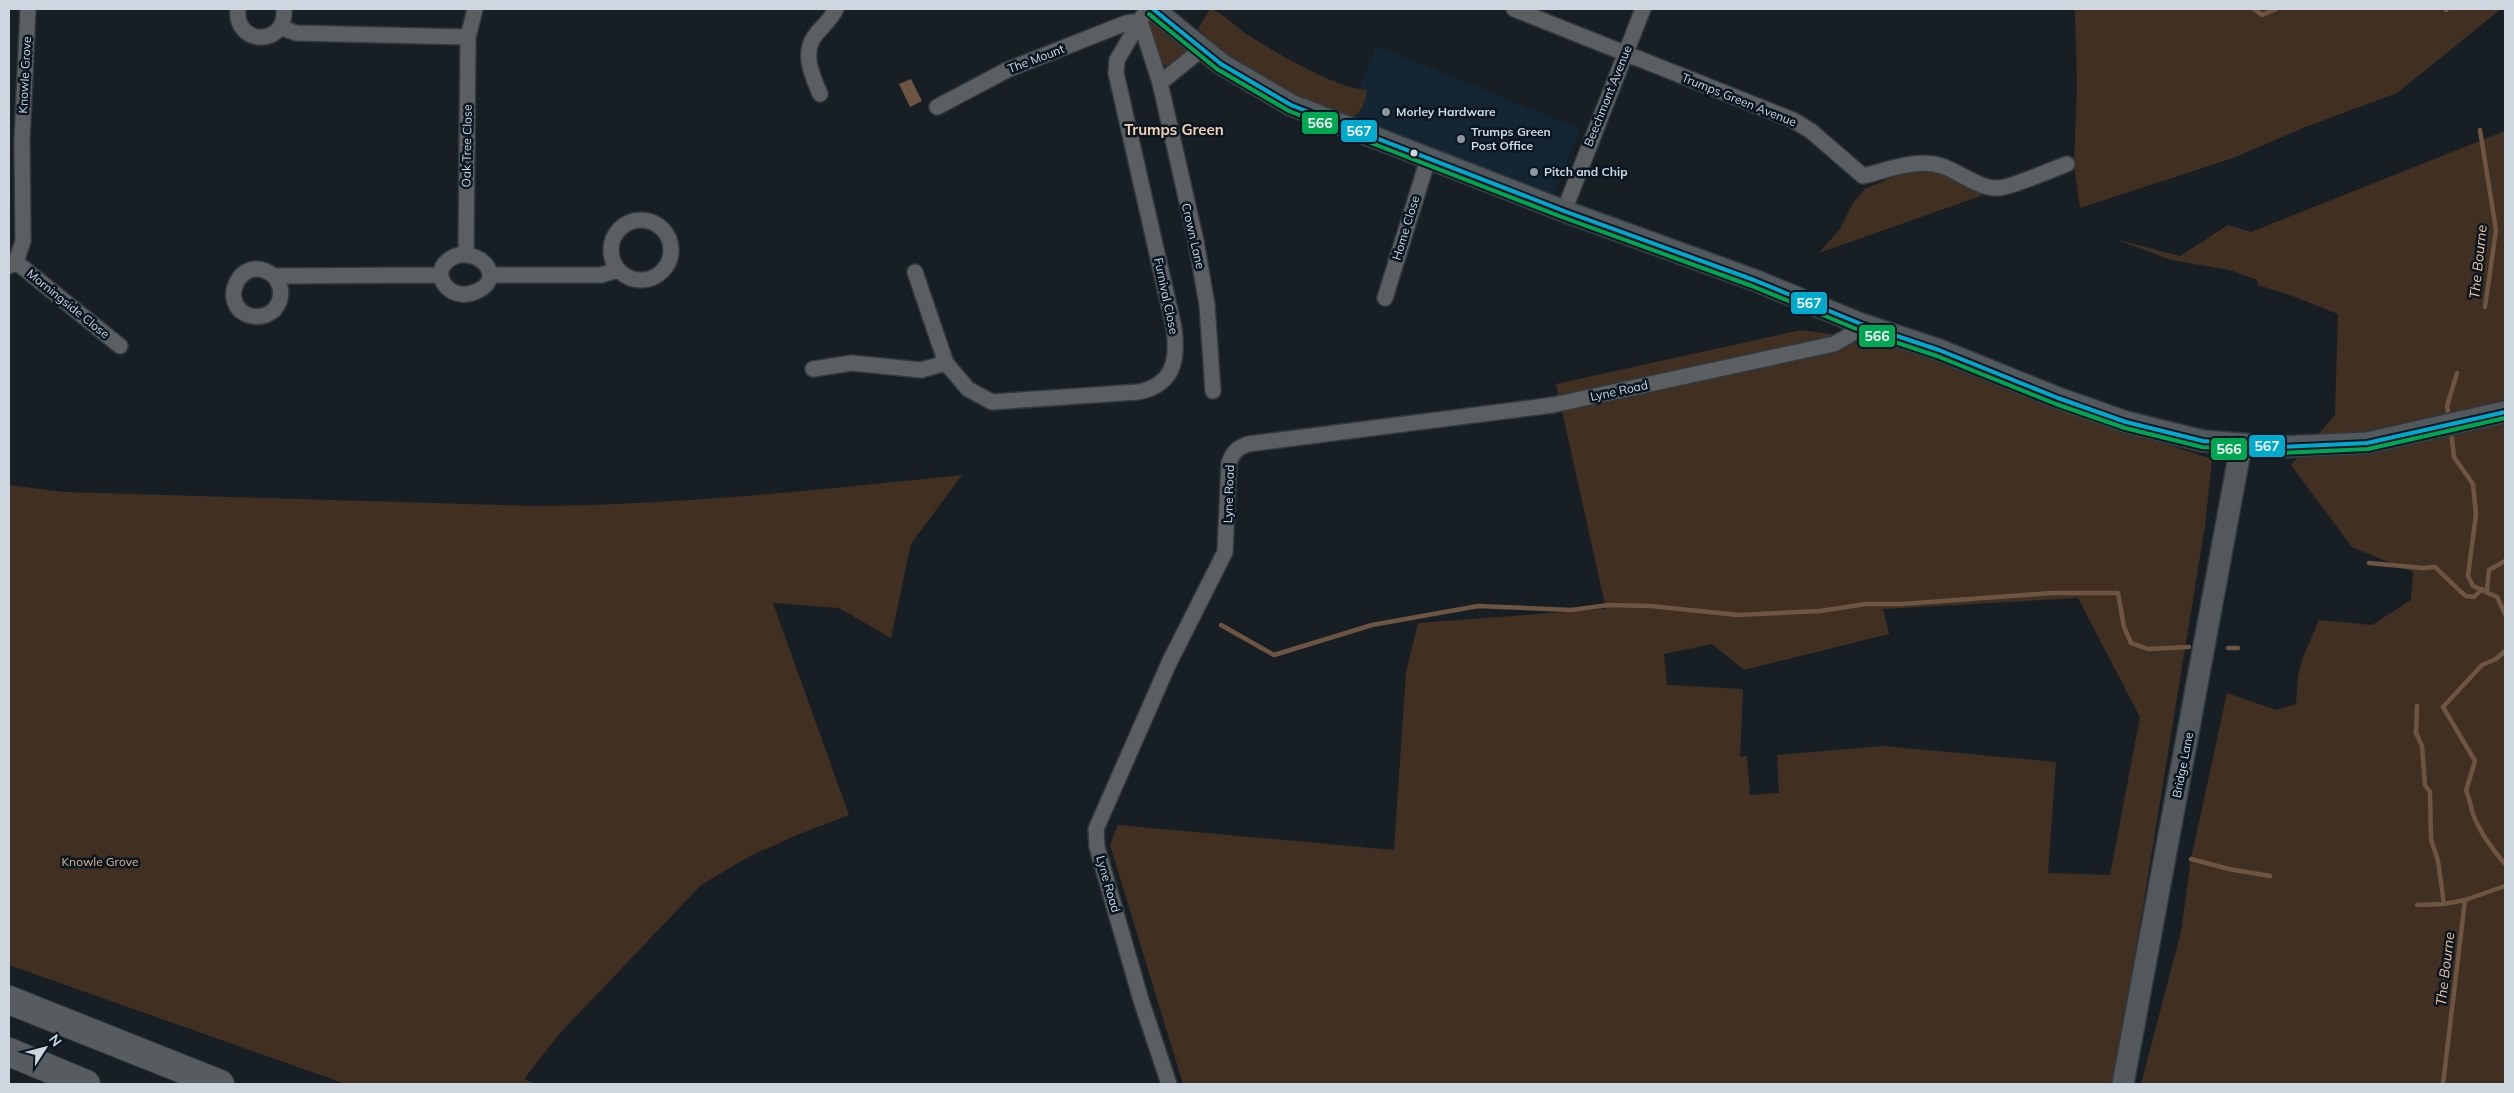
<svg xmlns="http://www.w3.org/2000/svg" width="2514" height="1093" font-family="Mulish,sans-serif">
<rect width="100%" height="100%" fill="#171f25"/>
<path fill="#142634" d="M1377 46 1580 129 1553 195 1348 114Z"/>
<path fill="#413022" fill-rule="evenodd" d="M1210 9C1222 12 1234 25 1245 33 1273 51 1334 88 1367 90 1365 106 1359 118 1342 120L1243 70 1198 29Z
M2075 9H2501L2397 93 2303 128 2233 158 2080 208 2074 165 2077 87Z
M1151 20 1188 50 1169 66 1161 64 1147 22Z
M2505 131V1084H2141L2181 932 2191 859 2227 693 2276 710 2296 704 2298 676 2302 660 2319 620 2372 625 2411 600 2413 572 2352 547 2291 465 2335 415 2338 314 2290 295 2258 285 2257 280 2230 270 2171 260 2115 239 2180 256 2228 225 2251 232Z
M1927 171 1951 177 1986 194 1819 253 1840 229 1853 203 1865 189 1900 174Z
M1801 330 1867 339 1945 362 2071 414 2212 459 2205 526 2114 1084H1183L1110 845 1118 825 1394 850 1406 672 1418 623 1606 609 1556 384ZM2078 598 2140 717 2110 875 2048 873 2056 762 1883 746 1777 755 1779 793 1750 795 1747 756 1740 757 1743 689 1667 685 1664 654 1712 644 1744 670 1889 634 1883 609Z
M962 475 911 544 891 638 839 608 773 603 849 815 797 835 750 856 701 885 560 1033 524 1079 536 1084H346L9 965V485L64 492 534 506C677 505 819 490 962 475Z"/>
<path fill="#6d5541" d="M911 79 922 101 910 107 899 84Z"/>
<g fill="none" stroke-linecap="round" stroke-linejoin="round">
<path stroke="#6d5541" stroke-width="4.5" d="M2254 9 2262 15 2276 9
M2446 9V10
M2480 130 2496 230 2485 307
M2449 418 2447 406 2457 373
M2451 430 2454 457 2473 484 2476 514 2468 576 2473 586 2497 597 2505 614
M2369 563 2423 568 2435 567 2460 591 2466 596 2474 597 2482 589
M2487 590 2489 570 2505 561
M1221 625 1274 655 1372 625 1478 606 1571 610 1609 605 1651 606 1738 615 1820 611 1866 604H1902L2052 593H2118L2124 627 2131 643 2148 649 2189 647
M2228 648H2238
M2505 651 2496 659 2482 665 2443 707 2475 761 2466 791C2471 801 2471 812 2476 821 2483 837 2494 851 2505 864
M2417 706 2416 733 2422 746 2425 785 2430 792 2431 839 2438 861 2444 904 2465 900
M2191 859 2229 869 2270 876
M2417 905 2444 904
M2443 1084 2465 900 2505 886"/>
<defs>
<path id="street" d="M238 9C234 46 287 47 284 9
M1514 9 1793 120 1811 131 1863 176C1888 170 1916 158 1942 166 1960 172 1979 189 1998 188 2010 188 2053 169 2067 164
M280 27 296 33 468 37 475 9
M1160 83 1202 49
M820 94C813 77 802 55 814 37 821 27 831 20 836 9
M937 107 1007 70 1126 23 1133 22 1142 27 1160 83 1196 241 1207 305 1213 391
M1564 211 1643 9
M611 250a30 30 0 1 1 60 0a30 30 0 1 1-60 0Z
M466 254 468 37
M459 255C485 252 505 280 475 292 447 304 423 266 459 255Z
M16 262 120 346
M9 266 16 262 23 241 22 140 28 9
M915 272 946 363 968 389 992 402 1138 392C1174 385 1178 360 1174 328L1116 73 1117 60 1147 9
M490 275H601L618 270
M274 276C283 287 283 299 274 310 268 315 261 318 252 316 215 308 240 249 274 276L440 275
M1385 298 1428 159
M813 369 852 363 921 370 946 363
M1169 1084 1141 1000 1097 847 1096 829 1169 663 1225 552 1229 463C1233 452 1237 448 1248 444L1553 405 1834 344 1850 335 1861 324"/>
<path id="secondary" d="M1153 9 1221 64 1291 105 1564 211 1754 280 1861 324 1939 350 2058 398 2126 422 2203 441 2279 447 2367 443 2505 412
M2123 1084 2241 446"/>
<path id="highway" d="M9 1000 220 1084
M9 1052 86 1084"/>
</defs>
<use href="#street" stroke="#31393e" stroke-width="18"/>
<use href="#secondary" stroke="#31393e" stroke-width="24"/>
<use href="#highway" stroke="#31393e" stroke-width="30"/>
<use href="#street" stroke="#5c5f61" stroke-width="15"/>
<use href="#secondary" stroke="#53585c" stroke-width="21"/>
<use href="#highway" stroke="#575c61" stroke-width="28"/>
<defs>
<path id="bus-1" d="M1153 9 1221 64 1291 105 1564 211 1754 280 1861 324 1939 350 2058 398 2126 422 2203 441 2279 447 2367 443 2505 412"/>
<path id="bus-2" d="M1149 14 1217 69 1289 111 1562 217 1752 286 1859 330 1937 356 2056 404 2125 428 2202 447 2279 453 2368 449 2505 418"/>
</defs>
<use href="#bus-1" stroke="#081621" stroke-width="8"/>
<use href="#bus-2" stroke="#081621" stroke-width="8"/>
<use href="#bus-1" stroke="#00a9ce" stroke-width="4"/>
<use href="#bus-2" stroke="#00a651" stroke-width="4"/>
</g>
<g fill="#8e979e" stroke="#081621" stroke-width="2">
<circle cx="1386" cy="112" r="5"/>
<circle cx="1461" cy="139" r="5"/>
<circle cx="1534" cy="172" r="5"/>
</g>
<circle fill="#ced7df" stroke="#081621" stroke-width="2" cx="1414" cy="153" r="4.5"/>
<g text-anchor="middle" stroke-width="5" stroke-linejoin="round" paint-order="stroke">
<g font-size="12" fill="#ced7df" stroke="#081621">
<text transform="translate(1036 59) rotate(-21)" y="4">The Mount</text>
<text transform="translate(25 75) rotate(-87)" y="4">Knowle Grove</text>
<text transform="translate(1608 96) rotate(-68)" y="4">Beechmont Avenue</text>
<text transform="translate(1739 100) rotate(22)" y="4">Trumps Green Avenue</text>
<text transform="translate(467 146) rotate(-89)" y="4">Oak Tree Close</text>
<text transform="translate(1406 228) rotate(-73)" y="4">Home Close</text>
<text transform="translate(1193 236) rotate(77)" y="4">Crown Lane</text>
<text transform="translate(1166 296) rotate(78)" y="4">Furnival Close</text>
<text transform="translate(68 304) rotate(39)" y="4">Morningside Close</text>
<text transform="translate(1619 391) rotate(-12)" y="4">Lyne Road</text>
<text transform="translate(1229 494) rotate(-88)" y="4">Lyne Road</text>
<text transform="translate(2183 765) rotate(-79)" y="4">Bridge Lane</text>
<text transform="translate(1108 884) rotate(74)" y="4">Lyne Road</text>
</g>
<g font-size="12" font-weight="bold" fill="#ced7df" stroke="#081621" text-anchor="start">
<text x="1396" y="116">Morley Hardware</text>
<text x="1471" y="136">Trumps Green<tspan x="1471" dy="14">Post Office</tspan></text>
<text x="1544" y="176">Pitch and Chip</text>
</g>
<g font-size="12" fill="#e5b48c" stroke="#081621">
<text x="100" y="866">Knowle Grove</text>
</g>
<g font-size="14" font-style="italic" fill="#f5c39a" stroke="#081621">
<text transform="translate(2478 262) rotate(-84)" y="5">The Bourne</text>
<text transform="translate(2445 969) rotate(-83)" y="5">The Bourne</text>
</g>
<g font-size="15" font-weight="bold" fill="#f7d0b1" stroke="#081621">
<text x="1174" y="135">Trumps Green</text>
</g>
</g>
<g stroke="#081621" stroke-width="2">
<rect x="1301" y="111" width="38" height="24" rx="5" fill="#00a651"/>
<rect x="1340" y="119" width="38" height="24" rx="5" fill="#00a9ce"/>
<rect x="1790" y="291" width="38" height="24" rx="5" fill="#00a9ce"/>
<rect x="1858" y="324" width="38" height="24" rx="5" fill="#00a651"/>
<rect x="2248" y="434" width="38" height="24" rx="5" fill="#00a9ce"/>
<rect x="2210" y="437" width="38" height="24" rx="5" fill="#00a651"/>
</g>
<g font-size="14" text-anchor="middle" font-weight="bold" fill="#fff">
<text x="1320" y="128">566</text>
<text x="1359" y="136">567</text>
<text x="1809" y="308">567</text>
<text x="1877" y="341">566</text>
<text x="2267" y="451">567</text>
<text x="2229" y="454">566</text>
</g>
<rect width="2514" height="1093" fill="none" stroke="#ced7df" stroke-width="20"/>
<g transform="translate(45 1048) rotate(54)" stroke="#081621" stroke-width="4" paint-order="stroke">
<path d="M0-4L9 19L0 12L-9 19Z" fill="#ced7df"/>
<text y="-8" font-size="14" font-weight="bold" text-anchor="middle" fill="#ced7df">N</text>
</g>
</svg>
